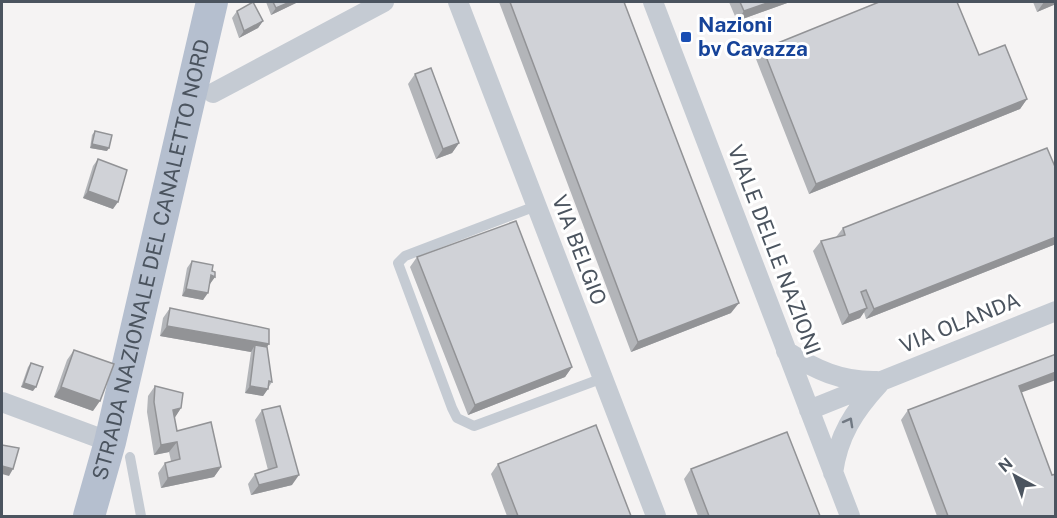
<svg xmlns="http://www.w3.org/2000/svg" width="1057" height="518" font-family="'Public Sans',sans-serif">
<rect width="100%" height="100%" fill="#f5f3f3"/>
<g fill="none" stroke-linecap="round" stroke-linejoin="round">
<path stroke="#c5cbd3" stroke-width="10" d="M536 206 405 256 398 263 452 408 457 418 474 426 603 378
M130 457 141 516"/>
<path stroke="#c5cbd3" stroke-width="20" d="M458 2 656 516
M653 2 850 516
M213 93 384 2
M786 351C816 370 841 382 877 381
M2 402 110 442
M809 410 1056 311
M833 473C838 436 854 411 879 384"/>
<path stroke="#b5bfcf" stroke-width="32" id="s1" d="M89 516 110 442 212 2"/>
</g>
<path fill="#b3b5b9" d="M266 2H297L296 3 271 15Z
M499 2H624L731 313 631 352Z
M729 2H790L737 21Z
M1033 2H1056V4L1037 12Z
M237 11 263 21 258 28 239 38 232 18Z
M763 49 979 55 1027 99 1020 109 809 194 756 59Z
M415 74 459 143 452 153 436 159 408 84Z
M95 131 107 151 90 148 92 135Z
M98 159 113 209 83 198 93 166Z
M1056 169V244L866 319 864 312 860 318 842 325 813 251 821 241 836 237 843 228Z
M417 257 572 367 565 377 468 415 410 267Z
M192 261 212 271 215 277 210 283 203 300 182 296 187 268Z
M170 308 267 347 272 382 263 396 245 393 251 352 160 336 163 318Z
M74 350 93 411 54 397 67 360Z
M31 363 33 391 21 387 28 367Z
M155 386 181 408 174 418 177 431 221 467 214 477 161 488 158 473 165 463 171 461 169 452 154 455 147 412 148 396Z
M1022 393 1056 516H937L901 420 908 410Z
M262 410 292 485 251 495 248 484 255 474 268 470 255 420Z
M498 464 631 516H507L491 474Z
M691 469 820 516H698L684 479Z"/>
<path fill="#929396" d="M290 2H297L296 3 271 15 276 8Z
M770 2H790L737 21 744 11Z
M1044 2H1056V4L1037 12Z
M263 21 258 28 239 38 244 31Z
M1027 99 1020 109 809 194 816 184Z
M459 143 452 153 436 159 443 149Z
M92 144 109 148 107 151 90 148Z
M88 191 118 202 113 209 83 198Z
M1056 237V244L866 319 874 309Z
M211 275 215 277 210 284 206 282Z
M186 289 208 293 203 300 182 296Z
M739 303 731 313 631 352 638 342Z
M867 308 860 318 842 325 849 315Z
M167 326 269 344 262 354 255 345 251 352 160 336Z
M572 367 565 377 468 415 475 405Z
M1056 372V380L1012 396 1019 386Z
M24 383 36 387 33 391 21 387Z
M250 386 268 389 263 396 245 393Z
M61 387 100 401 93 411 54 397Z
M181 408 174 419 173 410Z
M177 442 169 452 154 455 161 445Z
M2 466 13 469 9 476 2 474Z
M221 467 214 477 161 488 168 478Z
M299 475 292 485 251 495 259 485Z"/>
<path fill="#d0d2d7" stroke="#929396" stroke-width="1.5" d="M253 2 263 21 244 31 237 11Z
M273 2H290L276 8Z
M510 2H624L739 303 638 342Z
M740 2H770L744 11Z
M879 2H957L979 55 1005 45 1027 99 816 184 763 49Z
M431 68 459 143 443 149 415 74Z
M95 131 112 135 109 148 92 144Z
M1047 148 1056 169V237L874 309 866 290 861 292 867 308 849 315 821 241 845 235 843 228Z
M98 159 127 170 118 202 88 191Z
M516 221 572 367 475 405 417 257Z
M192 261 213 265 212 271 215 272V277L211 275 208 293 186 289Z
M170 308 269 329V344L167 326Z
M255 345 267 347 272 382 269 381 268 389 250 386Z
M74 350 114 364 100 401 61 387Z
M1056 354V372L1019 386 1052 475 1056 474V516H948L908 410Z
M31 363 43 367 36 387 24 383Z
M155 386 183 393 181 408 173 410 177 431 211 422 221 467 168 478 165 463 180 459 177 442 161 445 154 402Z
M280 406 299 475 259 485 255 474 277 467 262 410Z
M596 425 631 516H518L498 464Z
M787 432 820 516H709L691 469Z
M2 445 19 448 13 469 2 466Z"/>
<defs><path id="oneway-chevron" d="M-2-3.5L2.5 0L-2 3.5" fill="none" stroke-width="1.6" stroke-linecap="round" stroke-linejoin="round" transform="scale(1.5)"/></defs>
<use stroke="#707882" href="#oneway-chevron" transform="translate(849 422) rotate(-61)"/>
<rect fill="#1a4fb4" stroke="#fff" stroke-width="2" x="680" y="31" width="12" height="12" rx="3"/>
<g text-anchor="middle" stroke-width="6" stroke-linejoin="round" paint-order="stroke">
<g font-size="21" font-weight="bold" fill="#164399" stroke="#fff" text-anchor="start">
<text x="698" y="32">Nazioni<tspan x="698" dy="24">bv Cavazza</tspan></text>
</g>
<g font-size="21" fill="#4b545f" stroke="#fff">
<text transform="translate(579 250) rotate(69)" y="7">VIA BELGIO</text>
<text transform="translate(774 250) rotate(69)" y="7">VIALE DELLE NAZIONI</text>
<text dy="7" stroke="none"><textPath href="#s1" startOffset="264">STRADA NAZIONALE DEL CANALETTO NORD</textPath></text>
<text transform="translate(960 323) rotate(-22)" y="7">VIA OLANDA</text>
</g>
</g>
<rect width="1057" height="518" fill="none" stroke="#4b545f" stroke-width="6"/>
<g transform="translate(1015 476) rotate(319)" stroke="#ffffff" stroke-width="4.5" paint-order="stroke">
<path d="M0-4.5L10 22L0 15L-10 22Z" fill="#4b545f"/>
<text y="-9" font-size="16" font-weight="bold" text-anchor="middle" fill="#4b545f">N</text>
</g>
</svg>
